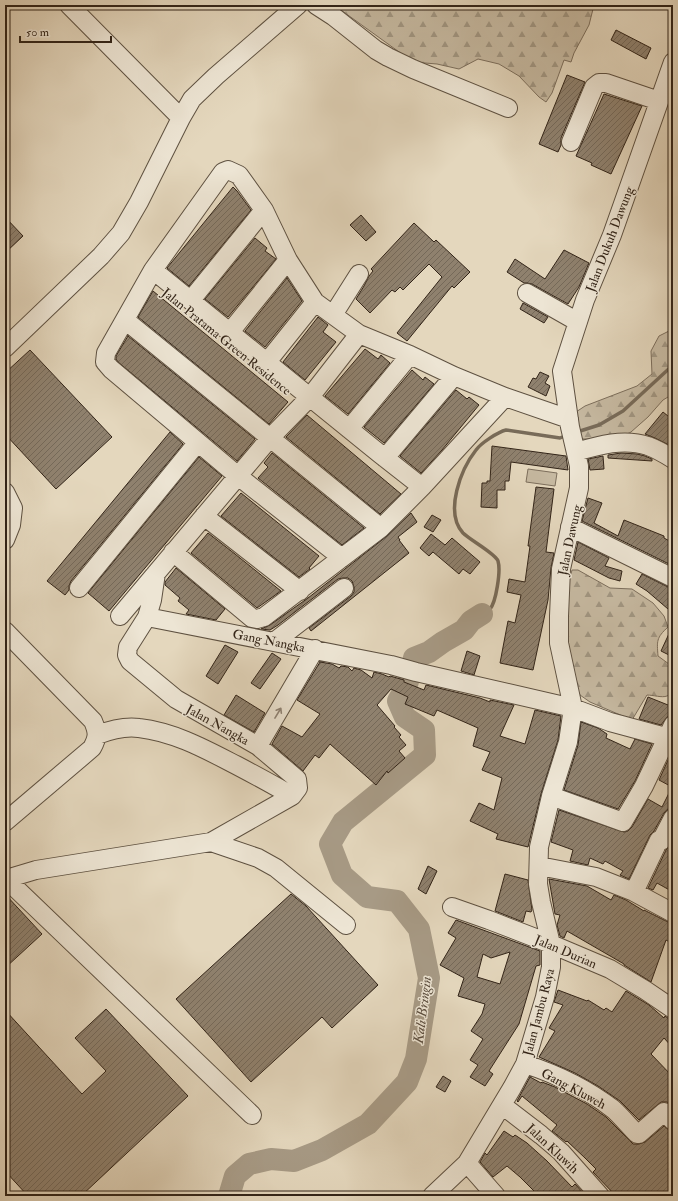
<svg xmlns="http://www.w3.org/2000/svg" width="678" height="1201" font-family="'IM FELL Double Pica',serif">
<defs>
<pattern id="forest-firs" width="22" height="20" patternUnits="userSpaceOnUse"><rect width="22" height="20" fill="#c6b9a1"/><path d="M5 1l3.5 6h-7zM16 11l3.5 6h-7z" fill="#a19682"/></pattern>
<pattern id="building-hatch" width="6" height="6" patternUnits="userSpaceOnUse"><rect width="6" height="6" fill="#8f816e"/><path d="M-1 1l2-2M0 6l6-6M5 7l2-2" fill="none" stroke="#756959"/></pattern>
</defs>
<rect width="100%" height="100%" fill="#e4d7bd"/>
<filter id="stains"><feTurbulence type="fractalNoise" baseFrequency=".005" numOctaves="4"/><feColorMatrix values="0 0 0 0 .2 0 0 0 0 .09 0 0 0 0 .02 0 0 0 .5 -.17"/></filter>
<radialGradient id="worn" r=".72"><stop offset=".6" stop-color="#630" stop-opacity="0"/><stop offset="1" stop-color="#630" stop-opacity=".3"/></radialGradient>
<path fill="url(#forest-firs)" stroke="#7c6e5c" d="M334 5H594L589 25 574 53 571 62 564 60 552 93 546 102 539 97 519 76 499 64 478 59 459 69 437 64 413 62Z
M673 329V399L668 397 663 400 648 417 631 432 621 437 603 439H580L576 412 585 406 637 386 652 374 651 351 659 336Z
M572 570H578L610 588 632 589 653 603 664 616 668 627C656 638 657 641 658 656L673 667C673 675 677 693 667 696 662 698 653 695 647 695L632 720 590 702 580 695 575 685 566 636 568 586Z"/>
<path fill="#c6b9a1" stroke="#7c6e5c" d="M528 469 557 473 555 486 526 482Z"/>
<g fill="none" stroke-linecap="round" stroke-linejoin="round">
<path stroke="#786b59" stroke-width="3.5" d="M577 432 599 425 623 411 673 365
M482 614C484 612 488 611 490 609 496 602 501 571 498 561 496 554 470 540 463 533 444 512 461 469 476 450 481 443 498 432 506 430L560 438 567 435"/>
<path stroke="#a79a85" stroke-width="22" d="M229 1196 235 1176 249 1164 271 1159 294 1161 322 1150 368 1124 407 1082 416 1059 429 978 419 929 397 901 367 897 342 875 330 844 343 822 425 755 424 730 405 717 398 701 407 685 414 658 429 652 443 642 464 630 471 621 482 614"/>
</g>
<path fill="url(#building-hatch)" stroke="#322418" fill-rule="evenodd" d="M616 30 651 48 646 59 611 40Z
M567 75 585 82 561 138V145L558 152 539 144Z
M604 94 642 106 611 174 591 165 592 163 576 156Z
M233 187 237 191 251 210 189 286 167 268Z
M361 215 376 232 366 241 350 225Z
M5 217 23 236 5 253Z
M414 223 434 242 436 240 470 272 454 288 452 286 407 341 397 333 442 277 429 264 403 290 400 287 395 292 392 290 370 313 356 299 364 286 369 276 373 271 371 269Z
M255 238 267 248 265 251 276 259 228 317 205 299Z
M564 250 589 263 579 287 568 304 532 284 527 283H524L507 272 515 259 545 279Z
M287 278 302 301 265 347 245 331Z
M153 291 288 402 269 424 138 317Z
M523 303 548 317 544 323 520 309Z
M318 317 328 325 323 332 336 342 305 380 283 362Z
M128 336 255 439 237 461 118 362 116 359V356Z
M365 349 378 359 381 355 390 363 348 414 325 396Z
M30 350 112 437 56 489 5 434V373Z
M412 370 423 380 425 377 434 384 384 443 364 427Z
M540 372 549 376 545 383 550 386 546 396 528 387 533 378 536 379Z
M456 390 467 399 469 397 479 405 442 450 421 473 400 456Z
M663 412 673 420V447L655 438 645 434Z
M307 415 401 494 380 514 286 437Z
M170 432 183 444 71 581 69 586V590L65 595 47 581Z
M492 446 566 456 568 470 511 462 509 481H505V490H497V508L481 507 482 483H487V481H490Z
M272 453 364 528 342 545 258 478 268 467 264 463Z
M621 453 637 454 645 456 652 459V461L608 458V455Z
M603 456 604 469 590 470 588 459Z
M199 457 222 476 109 611 88 593Z
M536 487 554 489 546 552 554 553 551 568 548 600 533 670 500 663 508 621 515 623 521 595 507 592 509 579 525 582 530 546H528Z
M241 493 319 556 309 568 310 569 299 577 221 516Z
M588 498 602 503 594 523 618 536 624 520 664 536V538L673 543V566L582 521Z
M411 513 417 522 398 537 400 540H399L409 553 311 631 309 628 351 596 354 592V587L352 581 348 578H343L338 579 278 625 270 630 261 629 270 625 308 598 387 536Z
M432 515 441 520 433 532 424 527Z
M208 533 235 554 281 591 257 608 191 553Z
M431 534 445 545 452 538 480 562 470 574 463 569 459 574 433 552 429 556 420 548Z
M578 542 609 558 605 566 622 571 620 581 609 578 574 560Z
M176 568 225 609 216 620 186 614 189 610 178 601 180 598 165 585V582Z
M642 574 668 587 673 588V603L668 609 647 591 636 584Z
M673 625V657L661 651Z
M225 645 238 652 218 684 206 676Z
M467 651 480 656 474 675 461 671Z
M272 653 281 659 260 689 251 683Z
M320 662 332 664 339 668 341 666 348 667 352 671 354 668 361 670 372 678 374 672 382 674 389 677 390 676 404 680V682L424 690 426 685 480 698 490 702V700L514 705 500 736 525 744 535 710 561 716 558 740 541 794 528 847 496 839 498 834 470 821 479 803 494 810 502 778 482 770 490 752 473 746 478 728 437 710 434 716 405 704 408 697 391 689 377 705 395 726 394 727 401 735 399 737 406 745 399 751 405 758 388 773 387 771 376 785 330 744 319 758 315 755 303 771 272 744 282 726 302 737 320 714 297 700Z
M236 695 265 713 254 732 224 715Z
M648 697 673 707 672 715 667 717 661 725 639 719Z
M581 722 598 728 607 734 606 738 630 749 635 739 652 744 635 781 618 809 564 790 578 745Z
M673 749V808L668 809 664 813 654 831 650 835 629 879 620 875 623 871 605 861 603 864 590 858 588 865 570 861 573 850 551 842 559 810 624 832 628 831 632 827 648 799 662 807 672 787 659 780Z
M673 841V892L657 883 653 890 648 888 666 850 670 846Z
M428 866 437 871 426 894 418 889Z
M505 874 528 880 532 910 531 912 526 911 523 922 495 911Z
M549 879 587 886 611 900 614 895 626 900 644 911V910L668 922 673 923V944L666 940 651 982 624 965V964L567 931 564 938 560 936 557 925 560 915 555 914Z
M5 894 42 934 5 968Z
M291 894 306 906 378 985 332 1028 322 1017 251 1082 176 999Z
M456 920 540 951V965L536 966 519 1024 489 1071 493 1074 485 1086 470 1077 478 1065 470 1060 483 1039 471 1031 482 1014 485 1004 458 996 464 978 440 965 456 938 448 933ZM510 952 500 984 477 977 483 954 491 958Z
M558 990 587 1001 588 1000 604 1010 606 1008 612 1012 626 991 649 1005 664 1018 665 1016 673 1022V1048L664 1038 651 1054 673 1077V1106L667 1102H661L639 1120 620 1101 598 1086 575 1073 539 1057 555 1031 549 1028 563 1005 554 1002Z
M106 1009 188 1096 81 1196H28L5 1171V1010L82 1094 106 1071 75 1038Z
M443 1076 451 1081 445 1092 436 1087Z
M530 1077 541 1083 542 1082 555 1087 587 1104 606 1117 633 1144H639L645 1142 664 1126 670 1131H673V1196H616L593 1172 596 1169 585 1158 567 1141 566 1142 552 1131 557 1125 522 1096 518 1102 517 1101Z
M504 1131 513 1137 515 1135 527 1143 547 1161 572 1187 575 1184 586 1196H539L520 1177 507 1166 493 1177 480 1162 485 1153 487 1155Z"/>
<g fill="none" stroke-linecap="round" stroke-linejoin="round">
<defs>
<path id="minor" d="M69 5 181 118
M316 5 333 16 376 50 388 57 413 69 508 108
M571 142 594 87 599 83H606L659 101
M153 270 380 454 422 487
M527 293 578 322
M191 300 264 210
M333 315 359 274
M125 320 381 528
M230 332 288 260
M5 348 101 256 121 233 139 202 181 118 192 99 216 76 298 5
M267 362 315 302
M349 429 410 355
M576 452C599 445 624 438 648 446 656 449 665 454 673 459
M385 458 454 376
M5 492 13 508 11 525 5 540
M204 516 300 591
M570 527 673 578
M173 552 252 618 257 619 264 617 381 528 422 487 505 397
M342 558 238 476 111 369 105 362 106 353 153 270 223 172 228 170 239 175 264 210 288 260 315 302 359 334 410 355 454 376 505 397 569 419
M156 573 152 600 147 617 128 647 127 655 130 661 176 699 258 746 297 779 298 788 292 796 211 842
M79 588 198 442
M120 616 270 438 310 397 359 334
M147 617 391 665 416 672 573 708 610 722 673 739
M5 631 93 721C98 733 98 737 92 748L5 822
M274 642 344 588
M97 735C110 730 125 726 139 728 174 732 205 749 236 765 255 775 274 785 292 796
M258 746 315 649
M551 796 623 822 644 786 673 725
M539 866 596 877 634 892 673 913
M5 878 252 1115
M6 879 36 870 211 842 258 858 276 868 346 925
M634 892 659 840 661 841 673 818
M452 907 489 920 551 944 610 969 645 990 673 1009
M525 1064C556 1074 587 1089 613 1109 621 1116 629 1126 637 1134H639L664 1112 673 1121
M502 1105 541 1135 561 1152 600 1196
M467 1163 496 1196
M432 1196 467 1163 512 1088 525 1064 545 997 551 967V944L541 902 538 884 539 847 551 796 568 742 573 708 559 643V616L561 569 579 488V466L570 427 562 371 585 300 612 235 673 62"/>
</defs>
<use href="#minor" stroke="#5e5141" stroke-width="20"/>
<use href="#minor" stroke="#ede5d4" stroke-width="18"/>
</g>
<defs><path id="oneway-shaft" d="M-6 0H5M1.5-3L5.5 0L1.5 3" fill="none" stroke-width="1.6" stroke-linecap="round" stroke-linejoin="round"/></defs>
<use stroke="#908476" href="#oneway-shaft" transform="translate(278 713) rotate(-59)"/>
<g text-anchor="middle" stroke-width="3" stroke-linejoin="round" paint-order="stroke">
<g font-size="13" fill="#322418" stroke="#ede5d4">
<text transform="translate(609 239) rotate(-69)" y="5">Jalan Dukuh Dawung</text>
<text transform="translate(227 341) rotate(39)" y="5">Jalan Pratama Green Residence</text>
<text transform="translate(569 540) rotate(-78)" y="5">Jalan Dawung</text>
<text transform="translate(269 640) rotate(11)" y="5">Gang Nangka</text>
<text transform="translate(218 724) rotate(29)" y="5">Jalan Nangka</text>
<text transform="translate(566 951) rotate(23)" y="5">Jalan Durian</text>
<text transform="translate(538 1012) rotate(-75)" y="5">Jalan Jambu Raya</text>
<text transform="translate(574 1088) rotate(28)" y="5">Gang Kluweh</text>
<text transform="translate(553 1148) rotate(43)" y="5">Jalan Kluwih</text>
</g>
<g font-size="14" font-style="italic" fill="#5b4d3e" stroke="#ede5d4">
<text transform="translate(422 1010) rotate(-83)" y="5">Kali Bringin</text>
</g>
</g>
<rect width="678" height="1201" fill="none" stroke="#e4d7bd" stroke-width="20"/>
<rect x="6" y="6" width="666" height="1189" fill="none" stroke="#322418" stroke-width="2"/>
<rect x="10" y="10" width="658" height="1181" fill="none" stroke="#322418"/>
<path d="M20 36v6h91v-6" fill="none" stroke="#322418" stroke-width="2"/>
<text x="26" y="36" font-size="12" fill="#322418" stroke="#ede5d4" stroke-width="3" paint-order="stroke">50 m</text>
<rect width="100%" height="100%" filter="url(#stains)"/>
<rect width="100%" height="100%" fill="url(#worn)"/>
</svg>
